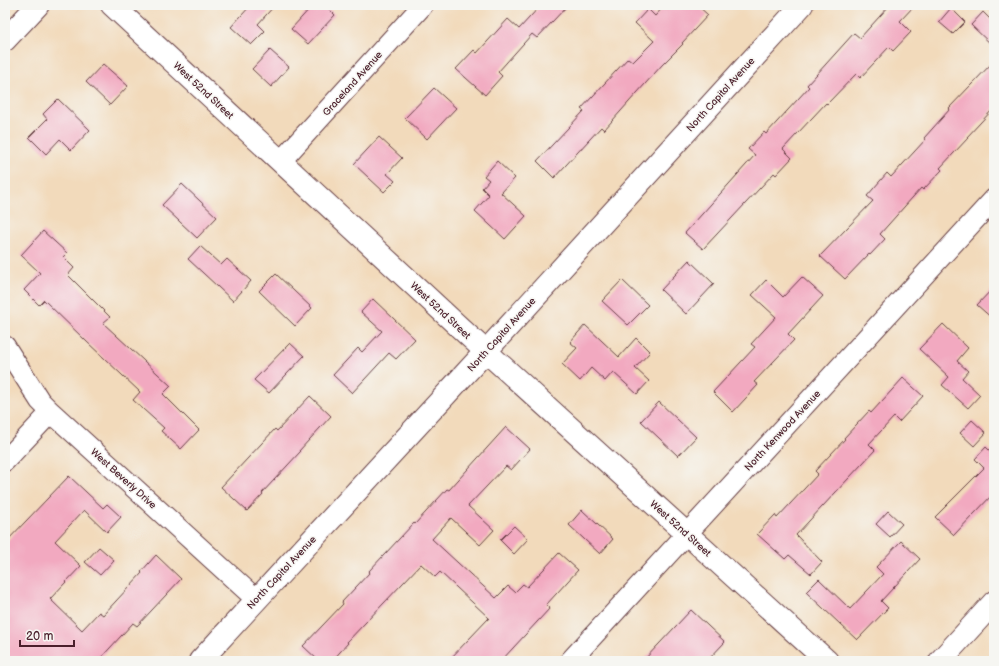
<svg xmlns="http://www.w3.org/2000/svg" width="999" height="666" font-family="'Balsamiq Sans',sans-serif">
<rect width="100%" height="100%" fill="#f6f6f2"/>
<filter id="ink" filterUnits="userSpaceOnUse"><feTurbulence type="fractalNoise" baseFrequency=".025" numOctaves="2"/><feDisplacementMap in="SourceGraphic" scale="8" xChannelSelector="R" yChannelSelector="G"/><feConvolveMatrix kernelMatrix="1 2 1 2 8 2 1 2 1" color-interpolation-filters="sRGB"/></filter>
<filter id="wash" filterUnits="userSpaceOnUse"><feTurbulence type="fractalNoise" baseFrequency=".012" numOctaves="4" result="noise"/><feDisplacementMap in="SourceGraphic" scale="16" xChannelSelector="R" yChannelSelector="G"/><feGaussianBlur stdDeviation="0.9" result="paint"/><feColorMatrix in="noise" values="0 0 0 0 0 0 0 0 0 0 0 0 0 0 0 0 0 1.4 0 .05"/><feComposite in="paint" operator="in"/></filter>
<g filter="url(#wash)">
<rect width="100%" height="100%" fill="#f2dabb"/>
<g id="blocks">
<path fill="#f2a9c0" d="M251 5H275L258 24 265 31 251 45 231 27Z
M313 5H325L335 15 308 44 291 29Z
M541 5H568L537 38 532 34 498 72 502 76 485 95 456 69 474 50 477 53 508 19 519 29Z
M665 5H697L708 15 682 43 683 44 662 65 604 130 601 127 554 178 537 161 584 111 581 109 628 58 633 62 654 41 635 23 648 9 655 16Z
M890 5H915L900 21 911 32 893 51 889 47 860 78 856 74 827 104 826 103 783 149 792 158 776 175 774 173 703 249 685 233 755 155 748 149 764 132 766 134 809 87 807 85 854 33 860 38Z
M951 8 965 22 953 34 939 22Z
M983 12 994 23V47L971 25Z
M270 50 289 67 271 87 252 69Z
M994 61V108L967 137 968 138 940 168 942 170 923 190 921 188 880 234 885 239 870 255 869 254 845 279 820 256 873 201 867 196 887 173 891 177 926 139 924 138 950 109 949 108Z
M103 64 128 86 110 105 86 82Z
M434 88 456 108 427 139 405 118Z
M58 99 90 130 71 150 60 139 46 154 29 137 47 119 43 114Z
M379 137 402 158 387 174 395 181 384 192 354 164Z
M497 161 515 178 501 193 526 216 505 239 475 211 489 195 482 188 489 180 484 176Z
M182 184 217 217 197 238 162 205Z
M43 231 67 253 63 257 74 268 68 275 110 317 103 323 171 386 163 394 199 430 181 449 161 431 164 428 133 400 140 392 86 341 44 300 39 305 24 290 40 273 21 255Z
M200 246 221 265 227 259 251 281 233 301 188 259Z
M689 260 714 284 686 314 661 290Z
M276 274 312 308 295 326 259 291Z
M802 277 823 296 788 334 794 340 754 382 758 385 733 412 713 392 755 347 751 344 776 317 752 295 766 280 783 297Z
M622 280 648 305 628 325 602 301Z
M994 287V320L977 305Z
M373 299 415 339 396 359 389 353 352 393 333 375 358 348 362 352 382 331 361 312Z
M943 324 968 348 957 361 968 371 962 378 980 395 968 408 942 385 949 377 919 349Z
M585 325 619 357 636 338 650 352 635 368 649 381 637 394 613 372 605 381 591 368 580 381 562 364 577 348 570 342Z
M290 343 304 356 269 393 254 380Z
M903 378 923 396 899 422 894 417 869 444 875 450 796 535 822 562 811 574 789 555 785 559 757 534 775 515 777 518 818 474 815 471 845 439 844 438 869 411 871 413Z
M310 396 331 416 299 451 300 452 262 493 263 494 247 511 221 487 275 429 277 431Z
M659 402 696 437 678 456 641 421Z
M972 420 986 433 974 446 960 433Z
M506 427 530 449 511 470 506 466 468 506 494 530 480 545 451 518 432 539 496 598 508 586 515 592 523 584 527 587 559 553 578 570 546 605 550 608 501 661H448L489 618 440 572 435 577 421 564 347 642 348 643 332 661H319L303 646 343 604 342 602 370 572 369 571 414 523 415 524 447 489 449 490Z
M986 447 994 455V493L954 535 935 517 984 468 975 459Z
M69 476 103 508 107 504 121 517 107 532 84 510 55 541 81 566 50 599 82 630 99 612 103 615 142 573 141 572 156 555 181 579 137 626 133 623 98 661H5V543Z
M582 510 613 539 600 554 569 525Z
M888 511 902 524 890 537 876 524Z
M514 526 528 539 514 554 500 540Z
M901 541 920 559 881 601 888 608 857 640 806 592 819 579 850 609 883 574 876 567Z
M99 547 114 560 100 575 85 562Z
M691 610 725 642 707 661H643Z"/>
</g>
</g>
<g filter="url(#ink)">
<use href="#blocks" fill-opacity="0" stroke="#633b41" stroke-width="1"/>
<g fill="none" stroke-linecap="round" stroke-linejoin="round">
<defs>
<path id="street" d="M281 161 423 5
M5 346 40 401 51 412 256 599
M5 461 51 412
M570 661 994 199"/>
<path id="secondary" d="M112 5 470 337 827 661
M5 40 38 5
M200 661 476 362 802 5
M940 661 994 602"/>
</defs>
<use href="#street" stroke="#633b41" stroke-width="22"/>
<use href="#secondary" stroke="#633b41" stroke-width="24"/>
<use href="#street" stroke="#fff" stroke-width="20"/>
<use href="#secondary" stroke="#fff" stroke-width="22"/>
</g>
</g>
<g text-anchor="middle" stroke-width="3" stroke-linejoin="round" paint-order="stroke">
<g font-size="10" fill="#4a1f2b" stroke="#f6f6f2">
<text transform="translate(352 83) rotate(-48)" y="4">Graceland Avenue</text>
<text transform="translate(204 90) rotate(43)" y="4">West 52nd Street</text>
<text transform="translate(720 94) rotate(-48)" y="4">North Capitol Avenue</text>
<text transform="translate(441 310) rotate(43)" y="4">West 52nd Street</text>
<text transform="translate(501 334) rotate(-48)" y="4">North Capitol Avenue</text>
<text transform="translate(782 430) rotate(-47)" y="4">North Kenwood Avenue</text>
<text transform="translate(124 478) rotate(42)" y="4">West Beverly Drive</text>
<text transform="translate(681 528) rotate(42)" y="4">West 52nd Street</text>
<text transform="translate(281 572) rotate(-47)" y="4">North Capitol Avenue</text>
</g>
</g>
<rect width="999" height="666" fill="none" stroke="#f6f6f2" stroke-width="20"/>
<path d="M20 640v6h54v-6" fill="none" stroke="#4a1f2b" stroke-width="2"/>
<text x="26" y="640" font-size="12" fill="#4a1f2b" stroke="#f6f6f2" stroke-width="3" paint-order="stroke">20 m</text>
</svg>
